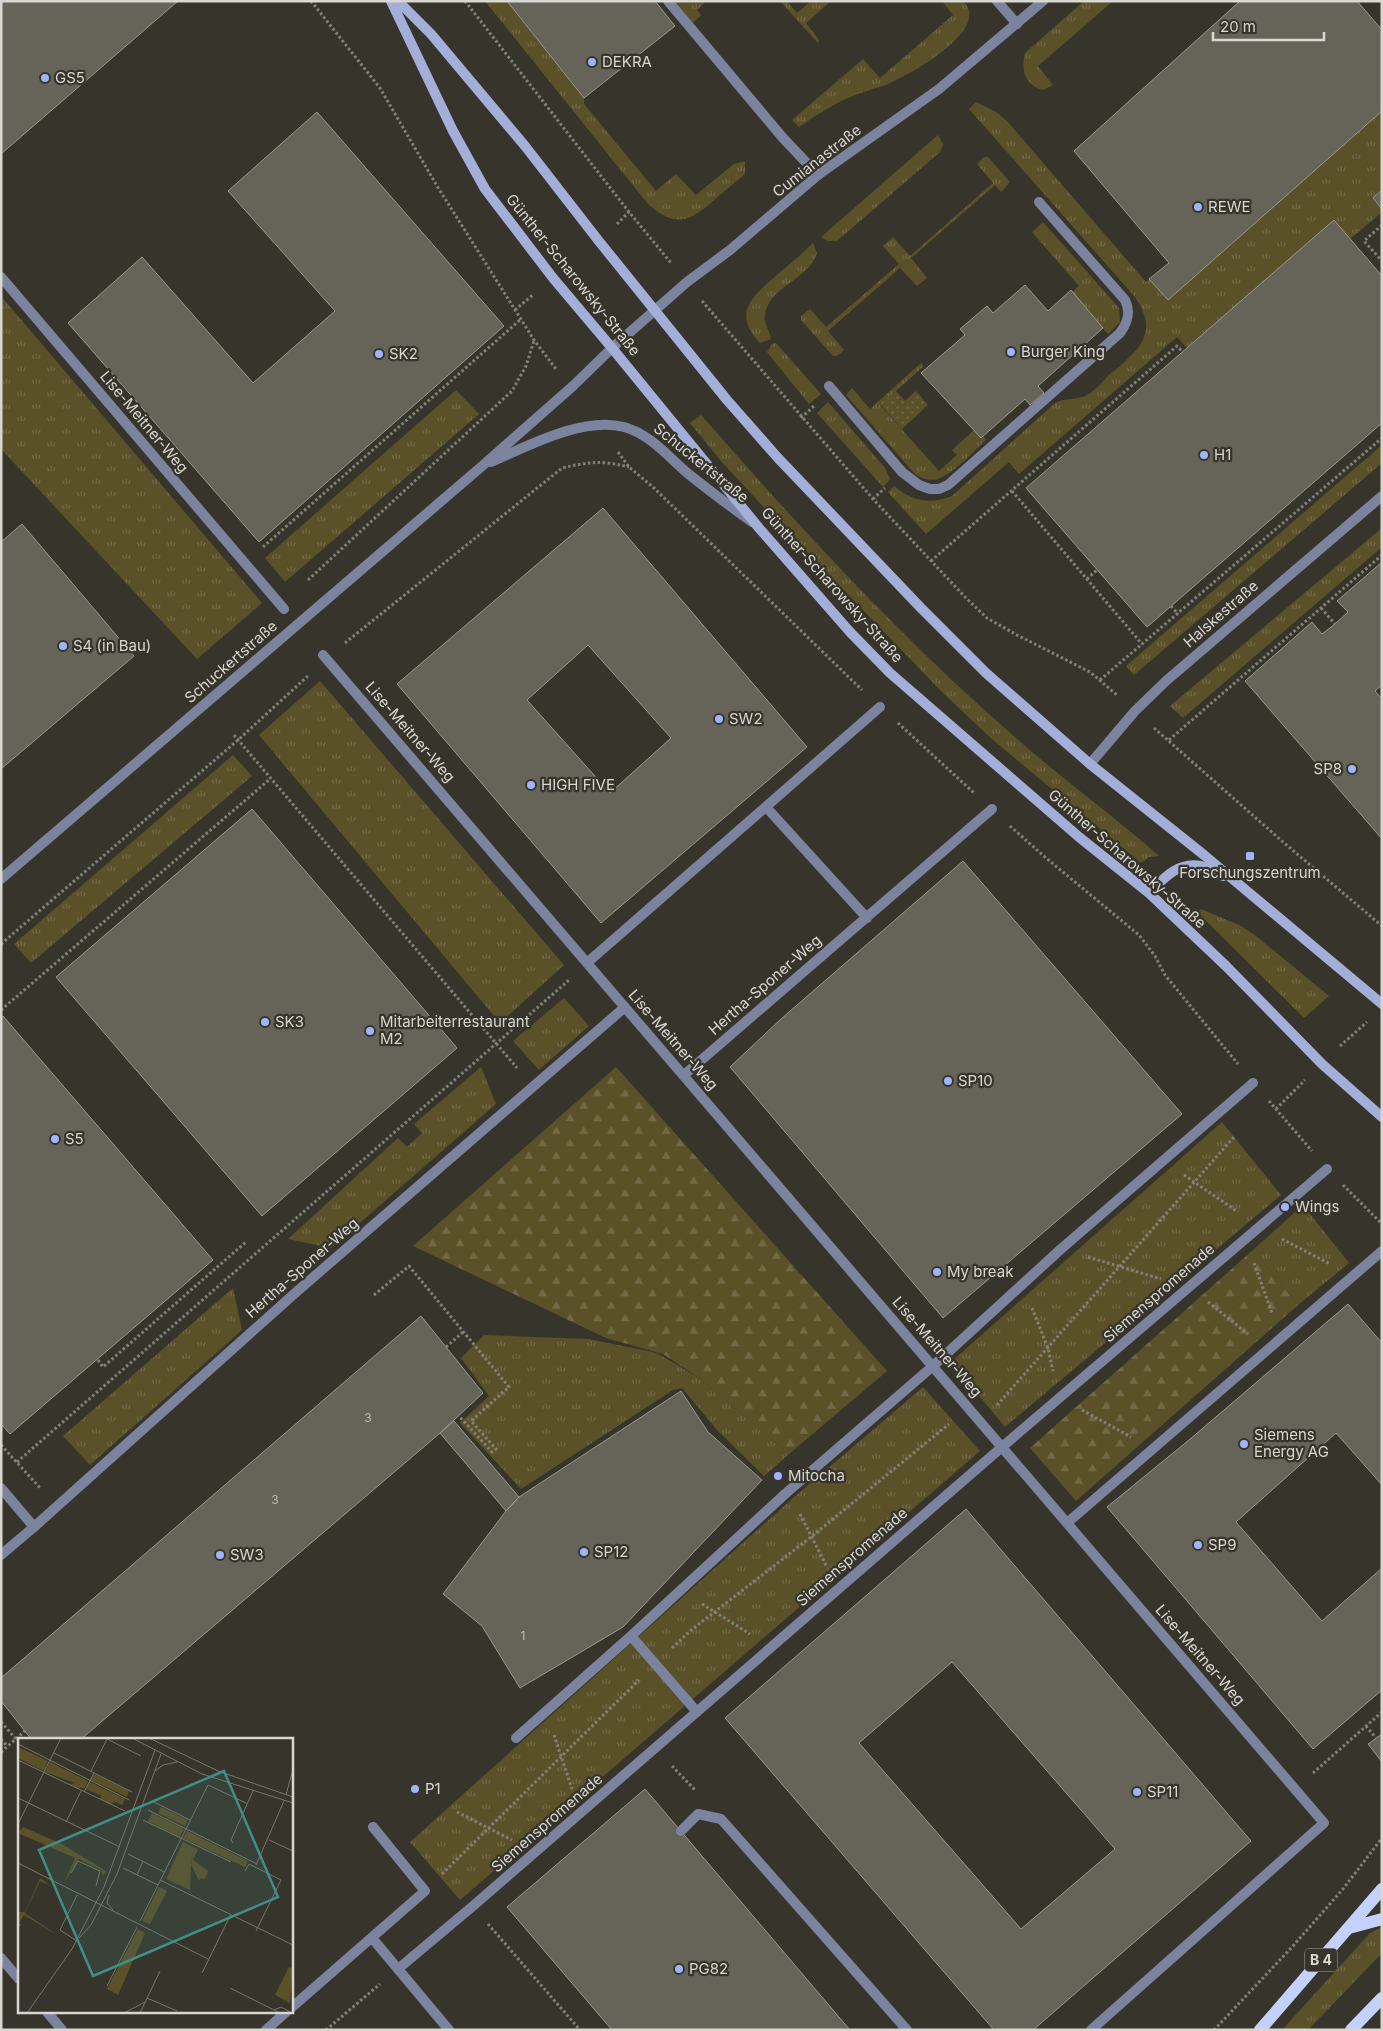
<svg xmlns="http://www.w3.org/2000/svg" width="1383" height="2031" font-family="Inter,sans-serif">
<defs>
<pattern id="grass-tufts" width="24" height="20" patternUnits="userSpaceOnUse" patternTransform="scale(1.25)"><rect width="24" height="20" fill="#5b5129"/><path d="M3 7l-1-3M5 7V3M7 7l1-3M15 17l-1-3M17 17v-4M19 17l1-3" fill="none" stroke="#726947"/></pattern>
<pattern id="forest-firs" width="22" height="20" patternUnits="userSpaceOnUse" patternTransform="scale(1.25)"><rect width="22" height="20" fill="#5b5129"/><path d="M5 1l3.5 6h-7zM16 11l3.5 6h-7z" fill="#726947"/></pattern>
<pattern id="park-dots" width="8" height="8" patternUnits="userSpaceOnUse" patternTransform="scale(1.25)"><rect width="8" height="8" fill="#5b5129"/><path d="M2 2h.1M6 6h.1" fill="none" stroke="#726947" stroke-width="1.8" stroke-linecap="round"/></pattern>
</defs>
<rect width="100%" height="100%" fill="#37352b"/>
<path fill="url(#grass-tufts)" d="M485 1H507L584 98V104L656 191 676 174 696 195 734 164 745 161V174C734 183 723 192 712 202 688 223 674 227 648 204Z
M675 1H706L697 10 701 15 693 23Z
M780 1H787L797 13 811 1H831L806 23 819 40 818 43Z
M942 1H963C993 29 909 75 888 84 875 89 861 92 848 98 830 106 815 116 799 127L792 120 863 59 880 78 953 15Z
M1084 1H1113L1038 66 1053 85 1043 90C1024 85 1021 70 1025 53Z
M976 102 996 112 1007 121 1146 282 1149 279 1168 300 1382 111V190L1373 198 1382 209V212L1350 239 1187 348 1177 337 1019 474 1009 462 926 534 888 492 894 486C912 501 930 505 952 496L1055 403C1064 398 1075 400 1085 396 1093 393 1102 382 1108 376 1137 351 1161 335 1135 297L969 109Z
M938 135 943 144 940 152 837 241H828L821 237Z
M984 157H988L1010 182 1001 192 995 185 911 258 927 278 917 286 900 268 828 331 844 350 837 356H833L801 320V316L810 309 826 327 899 264 883 246 893 237 910 256 993 183 977 164Z
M1043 222 1119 308 1120 322 1108 334 1072 292 1079 286 1032 232Z
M813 243 817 253C810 279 767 287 765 316 764 325 770 331 771 339L760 343C731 312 753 296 778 274 790 264 802 254 813 243Z
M1 296 262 603 197 659 1 449Z
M776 343 821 394 809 404 767 352 772 344Z
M921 363 924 366 880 405 939 471 957 455 952 450 974 430 981 438 983 436 986 440C972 452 957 471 940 478 932 482 921 479 914 473L846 395 852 388 870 409Z
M456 390 479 414 285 582 265 558Z
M828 402 885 468 890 479 883 487 817 413Z
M701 415C800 528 902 639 1016 738 1062 779 1113 815 1159 856L1149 857 1141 863 993 740 942 692 757 500 721 461 690 423Z
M1382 445V463L1134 675 1126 666Z
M1382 528V547L1183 718 1170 706Z
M320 681 564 965 500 1023 259 735Z
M233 755 252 776 31 963 14 944Z
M1201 909 1241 926 1256 936 1329 996 1304 1018 1198 913Z
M564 998 589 1026 539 1070 513 1041Z
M481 1067 496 1104 331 1248 288 1239 398 1138 407 1147 422 1133 414 1124Z
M1222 1122 1281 1195 1005 1427 951 1362Z
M1303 1205 1349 1263 1298 1305 1253 1250Z
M233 1288 242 1330 90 1465 63 1436Z
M484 1335 589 1339 657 1353 702 1380 789 1454 764 1476 718 1431 682 1388 673 1390 521 1489 460 1423 489 1396 461 1358Z
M923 1387 980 1451 460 1900 410 1842 793 1498Z
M1382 1927V1953L1308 2030H1282L1370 1933Z"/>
<path fill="url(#forest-firs)" d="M616 1067 887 1371 789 1454 702 1380 663 1354 606 1338 413 1246Z
M1253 1250 1298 1305 1076 1501 1030 1448Z"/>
<path fill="url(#park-dots)" d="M896 391 905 401 916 391 928 405 902 429 880 404Z"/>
<path fill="#666359" stroke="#9b998d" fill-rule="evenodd" d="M1 1H178L1 154Z
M507 1H655L675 26 584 98Z
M1240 1H1357L1382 30V111L1168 300 1149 279 1169 263 1074 151Z
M317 112 504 326 259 542 68 323 142 257 253 383 335 311 228 191Z
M1382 190V209L1373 198Z
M1334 220 1382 276V423L1147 627 1026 488Z
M1025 285 1048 311 1071 290 1103 328 1038 386 1044 393 1030 405 1025 399 981 438 921 373 965 335 960 329 987 306 993 313Z
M603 508 807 747 601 923 397 684ZM588 645 671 738 610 793 527 700Z
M22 524 134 656 1 769V542Z
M1382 562V685L1375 691 1382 699V839L1245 681 1312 622 1322 634 1335 624 1348 612 1337 601Z
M252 809 457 1048 262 1216 56 977Z
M963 861 1182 1114 943 1318 730 1067 781 1019Z
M3 1016 213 1260 10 1434 1 1424V1017Z
M1348 1304 1382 1343V1485L1336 1433 1236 1522 1322 1621 1382 1568V1690L1313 1749 1107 1507 1189 1440Z
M421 1316 483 1393 440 1433 80 1740H32L1 1701V1678Z
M681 1391 708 1432 762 1480 623 1627 520 1688 482 1626 443 1594 506 1511 519 1497Z
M454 1421 519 1497 506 1511 440 1433Z
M966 1509 1251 1841 1033 2030H994L725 1718ZM952 1662 1115 1849 1021 1929 859 1743Z
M1382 1734V1762L1368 1744Z
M645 1789 850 2030H612L507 1907Z"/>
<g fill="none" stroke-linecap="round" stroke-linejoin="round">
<path stroke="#83827a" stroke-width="3" stroke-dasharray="2.5 2.5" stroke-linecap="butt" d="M311 1 380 88 437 186 534 340 556 369
M465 1 629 212 671 263
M617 224 629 212
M1382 225 1364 241 1382 261
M702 301 873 499 966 598 987 618 1017 635 1090 672 1117 695
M515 310 534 294
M801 418 814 406
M618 452 629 467 654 488 862 690
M1012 491 1142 644
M873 499 885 488
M263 547 521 319
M931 561 1177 346 1183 352
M1087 579 1097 570
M308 580 512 391 526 366 534 341
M1171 606 1178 614
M1321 608 1335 624
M345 643 562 468C588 462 602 460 629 467
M1100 680 1382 438
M898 723 974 793
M1154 728 1283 842 1382 926
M234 735 517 1068
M1169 740 1382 555
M1010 826 1046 858 1139 935 1155 956 1165 975 1238 1064
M1 944 238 740 309 675
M1 1010 270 779
M1340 1046 1367 1022
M1269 1101 1312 1151
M1276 1109 1305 1080
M1184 1175 1238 1212
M1343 1185 1382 1224
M1282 1239 1330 1264
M1088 1257 1161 1279
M1254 1263 1272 1313
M374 1295 409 1266 509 1387 471 1421 496 1449 492 1452 459 1416
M1208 1302 1248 1334
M1032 1308 1048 1348 1053 1371
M446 1347 463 1332
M98 1360 103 1367 247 1241
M997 1405 1234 1137
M1082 1410 1131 1437
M1 1445 41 1489
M17 1462 569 980
M800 1514 827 1567
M702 1604 750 1634
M672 1648 690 1631 811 1537 949 1424
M1 1722 16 1739
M1366 1726 1376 1738
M554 1735 572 1789
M1 1739 7 1746
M1 1752 25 1731
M672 1766 695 1790
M1313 1773 1382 1712
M457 1812 512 1840
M442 1874 639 1680
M488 1924 580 2030
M326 2030 380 1984
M1214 2030 1293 1946 1343 1889 1382 1838"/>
<path stroke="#7b839e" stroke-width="10" d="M668 1 783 138 818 175
M997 1 1017 24
M829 386 902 472 919 485 930 489H939L948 485 1120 333C1128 322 1131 312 1125 300L1039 202
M1 1555 34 1527
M681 1831 698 1814 721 1819 907 2030
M372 1938 449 2030
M1 1958 19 1979
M291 2008 425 1891 373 1827
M47 2012 62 2030
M266 2030 286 2012"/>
<path stroke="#7b839e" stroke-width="10" d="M1 277 284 609
M491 462C528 446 583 416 624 427 651 434 671 460 691 476 711 492 731 507 752 522
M323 655 1324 1823 1091 2030
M1090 764 1135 711 1166 681 1382 496
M766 807 867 918
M1 879 481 467 573 386 612 348 687 282 730 250 818 175 939 89 1043 1
M588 962 880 707
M684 1075 992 809
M1 1488 34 1527 294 1294 625 1007
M1067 1523 1382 1251
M631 1636 697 1712
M516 1738 631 1636 785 1494 933 1366 1061 1249 1253 1083
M398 1969 473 1906 1002 1447 1327 1169"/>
<path stroke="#a3aed9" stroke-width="10" d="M391 1 453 131 485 189 553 278 612 348 759 528 850 632 890 673 1079 837 1149 893 1226 966 1322 1064 1382 1117
M398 1 431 34 525 146 598 240 727 400 778 458 921 608 986 673 1090 764 1204 855 1382 1004
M1149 893C1163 879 1178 861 1201 866 1208 868 1216 873 1223 876"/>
<path stroke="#c5d1fd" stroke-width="12" d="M1349 1928 1382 1919
M1260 2030 1382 1889
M1351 2030 1382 1998"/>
</g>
<g fill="#a0b3fd" stroke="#37352b" stroke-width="2">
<circle cx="592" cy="62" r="5"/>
<circle cx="45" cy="78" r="5"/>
<circle cx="1198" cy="207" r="5"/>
<circle cx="1011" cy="352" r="5"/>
<circle cx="379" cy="354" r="5"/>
<circle cx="1204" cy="455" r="5"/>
<circle cx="63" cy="646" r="5"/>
<circle cx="719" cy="719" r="5"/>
<circle cx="1352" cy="769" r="5"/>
<circle cx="531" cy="785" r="5"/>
<rect x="1245" y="851" width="10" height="10" rx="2.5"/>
<circle cx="265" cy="1022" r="5"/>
<circle cx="370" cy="1031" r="5"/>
<circle cx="948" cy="1081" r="5"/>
<circle cx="55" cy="1139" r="5"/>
<circle cx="1285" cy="1207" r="5"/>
<circle cx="937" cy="1272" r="5"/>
<circle cx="1244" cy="1444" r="5"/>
<circle cx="778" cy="1476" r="5"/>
<circle cx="1198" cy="1545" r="5"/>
<circle cx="584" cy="1552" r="5"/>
<circle cx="220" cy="1555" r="5"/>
<circle cx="415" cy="1789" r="5"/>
<circle cx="1137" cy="1792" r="5"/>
<circle cx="679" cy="1969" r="5"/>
</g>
<g text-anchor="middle" stroke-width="4.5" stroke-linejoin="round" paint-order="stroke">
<g font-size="12" fill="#bcbab3">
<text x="368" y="1422">3</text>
<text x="275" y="1504">3</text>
<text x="523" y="1640">1</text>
</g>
<rect fill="#37352b" stroke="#a8a69f" stroke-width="1" x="1305" y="1948.5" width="32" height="23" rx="4"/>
<g font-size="14" font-weight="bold" fill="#d8d7d1">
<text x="1321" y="1965">B 4</text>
</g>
<g font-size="15" fill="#d8d7d1" stroke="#37352b" text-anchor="start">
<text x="602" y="67">DEKRA</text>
<text x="55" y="83">GS5</text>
<text x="1208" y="212">REWE</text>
<text x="1021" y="357">Burger King</text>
<text x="389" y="359">SK2</text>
<text x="1214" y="460">H1</text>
<text x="73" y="651">S4 (in Bau)</text>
<text x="729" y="724">SW2</text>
<text x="1342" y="774" text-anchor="end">SP8</text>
<text x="541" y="790">HIGH FIVE</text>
<text x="1250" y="878" text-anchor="middle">Forschungszentrum</text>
<text x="275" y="1027">SK3</text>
<text x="380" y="1027">Mitarbeiterrestaurant<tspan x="380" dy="17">M2</tspan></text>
<text x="958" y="1086">SP10</text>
<text x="65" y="1144">S5</text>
<text x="1295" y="1212">Wings</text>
<text x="947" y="1277">My break</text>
<text x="1254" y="1440">Siemens<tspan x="1254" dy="17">Energy AG</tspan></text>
<text x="788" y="1481">Mitocha</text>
<text x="1208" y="1550">SP9</text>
<text x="594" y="1557">SP12</text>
<text x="230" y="1560">SW3</text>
<text x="425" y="1794">P1</text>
<text x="1147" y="1797">SP11</text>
<text x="689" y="1974">PG82</text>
</g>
<g font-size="15" fill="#d8d7d1" stroke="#37352b">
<text transform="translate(817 161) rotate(-38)" y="5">Cumianastraße</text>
<text transform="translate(573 275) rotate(51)" y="5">Günther-Scharowsky-Straße</text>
<text transform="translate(144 422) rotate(50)" y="5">Lise-Meitner-Weg</text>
<text transform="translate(701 463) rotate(39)" y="5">Schuckertstraße</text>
<text transform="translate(832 585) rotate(48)" y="5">Günther-Scharowsky-Straße</text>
<text transform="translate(1221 614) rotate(-41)" y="5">Halskestraße</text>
<text transform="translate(231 662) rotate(-41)" y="5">Schuckertstraße</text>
<text transform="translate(410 732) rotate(49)" y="5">Lise-Meitner-Weg</text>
<text transform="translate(1127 859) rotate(41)" y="5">Günther-Scharowsky-Straße</text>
<text transform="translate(765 985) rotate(-41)" y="5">Hertha-Sponer-Weg</text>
<text transform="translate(673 1040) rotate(49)" y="5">Lise-Meitner-Weg</text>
<text transform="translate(302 1268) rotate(-41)" y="5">Hertha-Sponer-Weg</text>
<text transform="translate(1159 1293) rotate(-41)" y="5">Siemenspromenade</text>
<text transform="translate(937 1347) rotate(49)" y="5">Lise-Meitner-Weg</text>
<text transform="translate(852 1557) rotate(-41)" y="5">Siemenspromenade</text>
<text transform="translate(1200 1655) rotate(49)" y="5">Lise-Meitner-Weg</text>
<text transform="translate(547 1823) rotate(-41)" y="5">Siemenspromenade</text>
</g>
</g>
<g transform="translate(18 1738)">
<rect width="275" height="275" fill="#37352b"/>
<path d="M0 9 30 23 26 33 0 20ZM32 24 70 43 67 50H60L52 46 57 45 27 34ZM76 36 111 53 109 59 73 42ZM72 44 107 61 104 67 97 64 92 66 82 61 84 58 68 51ZM134 75 166 91 162 99 130 83ZM5 89 44 106 88 133 85 138 83 132 61 121 46 145 57 120 0 95ZM169 93 230 123 227 129 165 100ZM177 110 180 111 175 122 190 133 187 141 183 140 181 143 173 126ZM22 140 33 148 22 143 7 175 42 199 6 177 1 185 4 187 0 189V174H7ZM141 149 149 153 132 186 124 183ZM120 191 127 195 100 257 89 251Z" fill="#5b5129"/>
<path d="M143 69 170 82 167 88 140 75ZM165 104 177 110 173 125 172 152 148 141ZM271 229 275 231 272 265 257 257Z" fill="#5b5129"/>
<path fill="none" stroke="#77766d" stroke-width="1" d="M87 0 123 18M114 0 184 36 275 65M131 0 200 33 275 59M0 6 111 62M36 15 114 54M0 22 107 73M73 33 89 1M137 33 145 27 159 24M66 54 76 35M268 57 275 31M0 60 102 109M134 63 172 82M130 72 239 126M125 82 213 124M48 84 63 53M0 86 43 0M251 102 275 113M215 105 213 102 235 53M110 116 146 134M0 125 190 221M238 127 266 63M105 130 140 147M227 133 231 126 263 142 238 193M53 135 60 123 82 133 78 148M119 137 125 123M142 142 275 207M91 157 89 165 95 172M122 183 190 47 230 66M61 200 73 187 99 136 143 16M59 203 42 192 59 157M184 235 213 176M89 248 119 189M212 250 262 275M129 260 159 273M256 272 263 269 274 275M9 275 54 211 86 149 137 12M106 275 127 264M122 275 142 233"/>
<path fill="#418e87" fill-opacity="0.15" stroke="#418e87" stroke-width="2.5" d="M206 33 260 159 75 238 21 112Z"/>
<rect width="275" height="275" fill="none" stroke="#d8d7d1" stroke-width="2.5"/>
</g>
<rect width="1383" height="2031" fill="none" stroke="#d8d7d1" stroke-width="5"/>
<path d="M1213 32v8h111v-8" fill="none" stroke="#d8d7d1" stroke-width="2.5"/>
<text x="1220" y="32" font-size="15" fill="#d8d7d1" stroke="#37352b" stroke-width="4" paint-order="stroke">20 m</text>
</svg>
